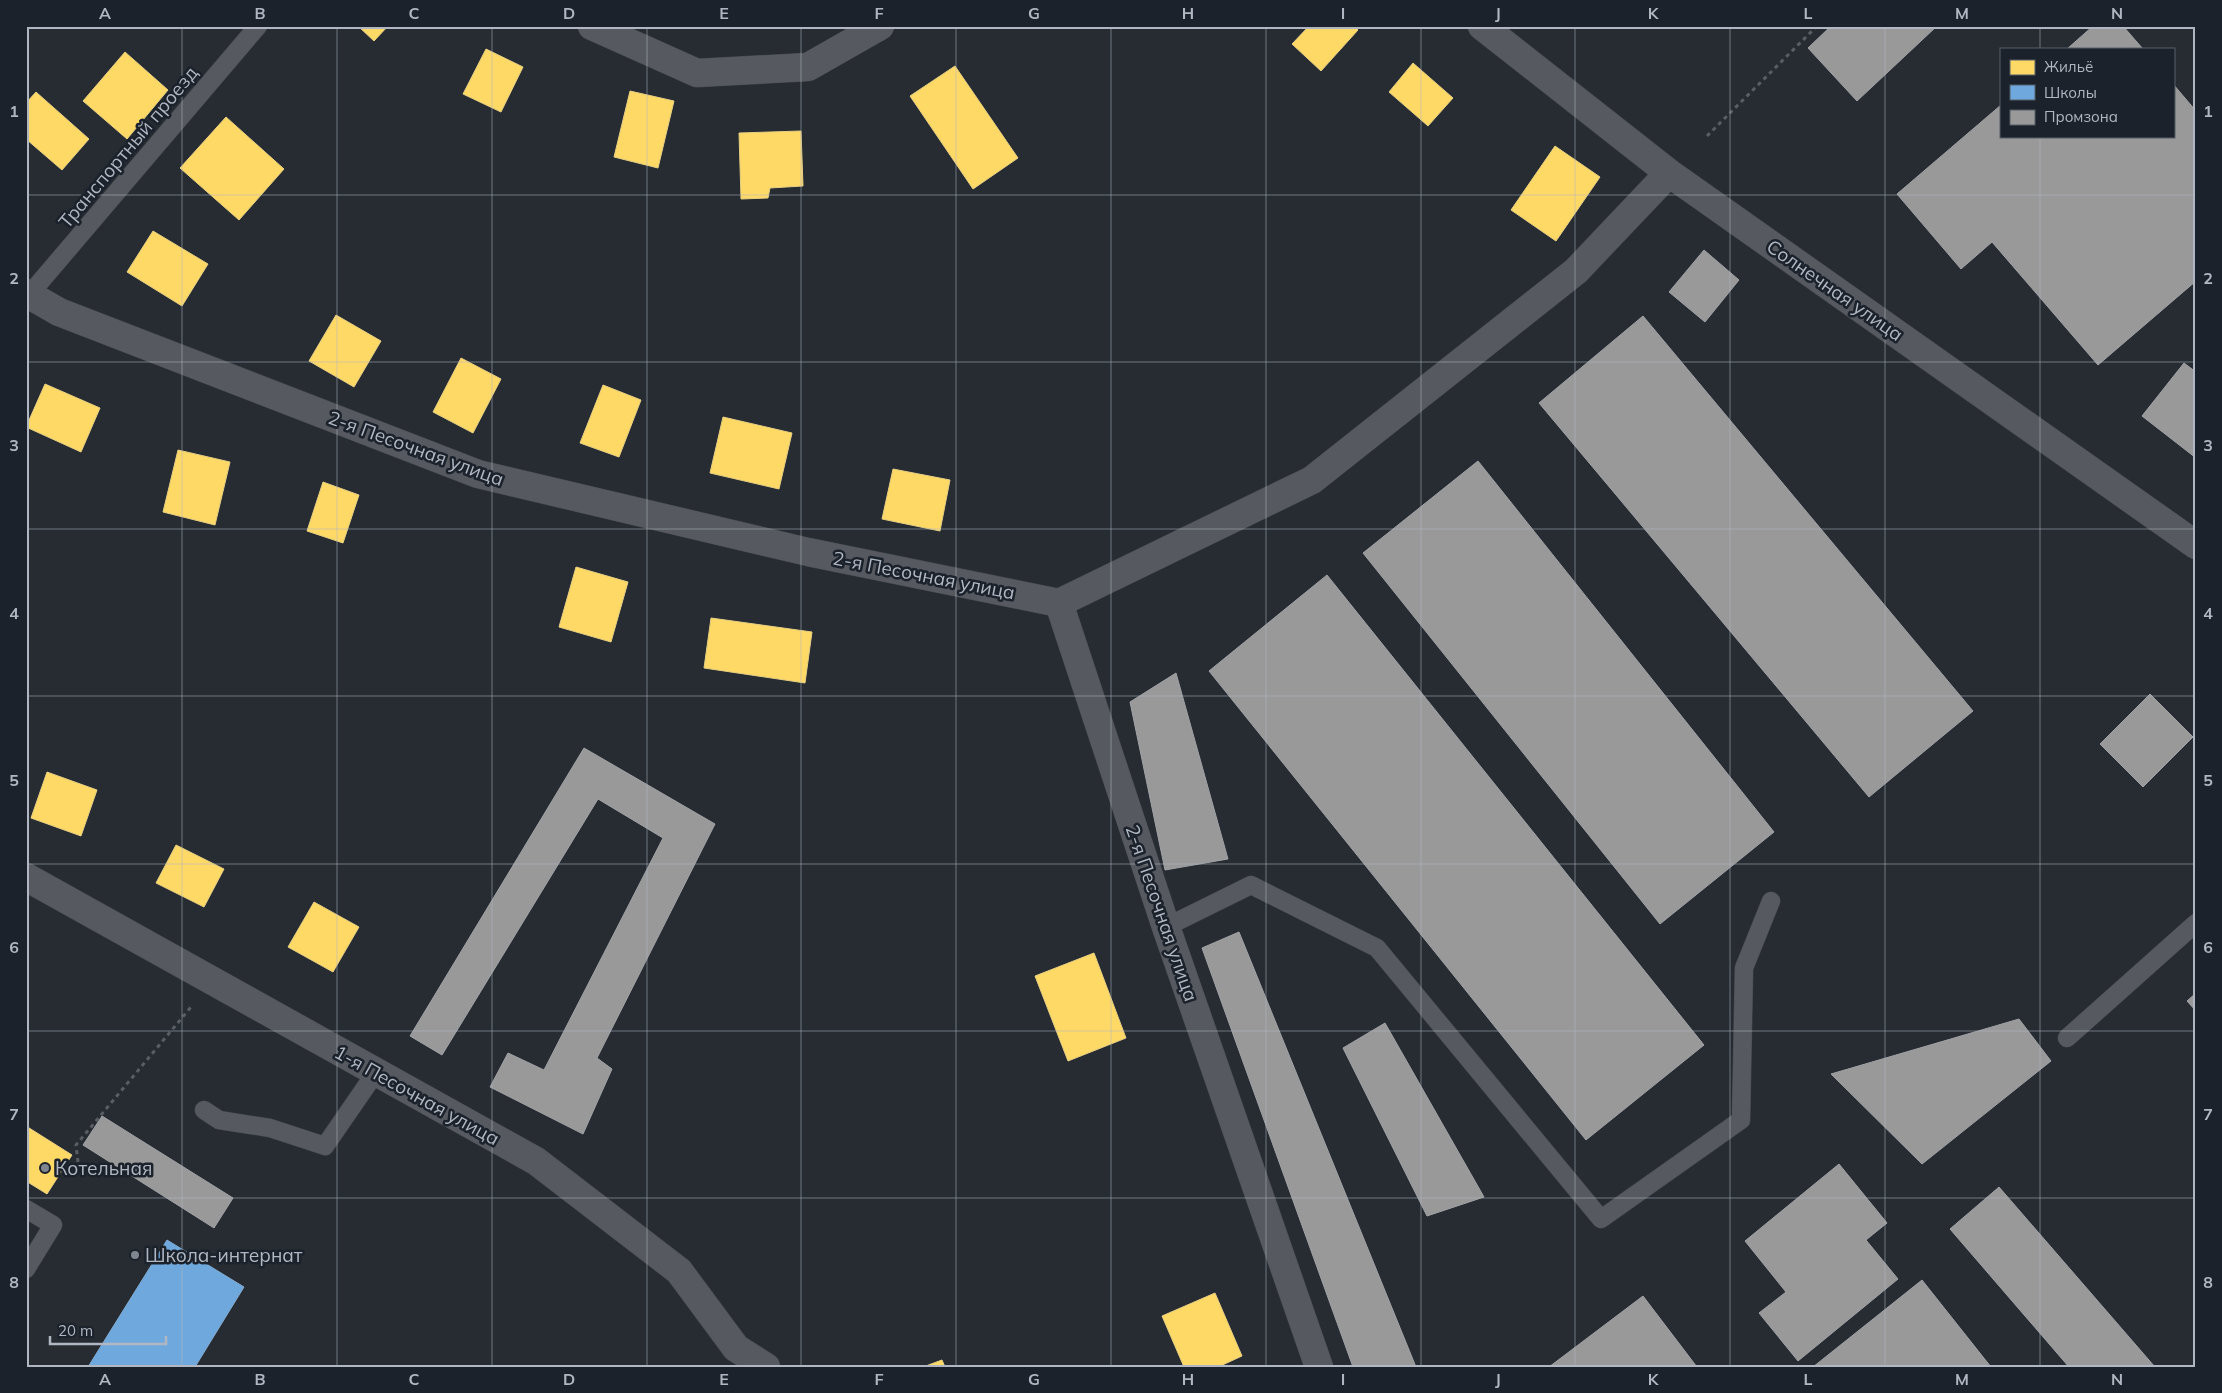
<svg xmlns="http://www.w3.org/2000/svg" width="2222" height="1393" font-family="Mulish,sans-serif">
<rect width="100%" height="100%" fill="#262c32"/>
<path fill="#ffd966" stroke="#e7cf82" d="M358 26H388L374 41Z
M1309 26H1354L1358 30 1321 71 1292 44Z
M486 49 523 67 501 112 463 94Z
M125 52 168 90 127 139 83 101Z
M1413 63 1453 98 1428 126 1389 92Z
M955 66 1018 158 973 189 910 96Z
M630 91 674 101 658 168 614 157Z
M36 92 89 139 62 170 26 139V103Z
M226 117 284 169 239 220 180 168Z
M801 131 803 186 770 188 768 198 741 199 739 133Z
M1555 146 1600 177 1556 241 1511 210Z
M153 231 208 264 182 306 127 272Z
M336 315 381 341 354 387 309 361Z
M461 358 501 379 473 433 433 412Z
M45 384 100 408 81 452 26 427Z
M603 385 641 400 619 457 580 443Z
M723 417 792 433 779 489 710 473Z
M178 450 230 462 215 525 163 512Z
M893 469 950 480 940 531 882 519Z
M323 482 359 495 343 543 307 531Z
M576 567 628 582 611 642 559 627Z
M711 618 812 632 805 683 704 668Z
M47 772 97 790 81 836 31 818Z
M176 845 224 869 204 907 156 883Z
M314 902 359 927 333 972 288 947Z
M1094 953 1126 1038 1068 1061 1035 976Z
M26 1126 72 1155 47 1194 26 1181Z
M1215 1293 1242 1356 1218 1367H1184L1162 1316Z
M942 1360 945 1367H923Z"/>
<path fill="#6fa8dc" stroke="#82acd4" d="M167 1240 244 1287 195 1367H88Z"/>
<path fill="#999" stroke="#a0a2a6" d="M1831 26H1937L1857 101 1808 48Z
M2093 26H2123L2143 49H2067Z
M2173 84 2196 111V281L2098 365 1992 242 1961 269 1897 194 2001 105V136H2173Z
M1704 250 1739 280 1705 322 1669 292Z
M1643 316 1973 711 1869 797 1539 403Z
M2184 363 2196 372V458L2142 416Z
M1478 461 1774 832 1660 924 1363 553Z
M1327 575 1704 1045 1586 1140 1209 671Z
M1176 673 1228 859 1165 870 1130 702Z
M2150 694 2193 737 2143 787 2100 744Z
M584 748 715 824 597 1058 612 1069 583 1134 490 1087 508 1053 544 1070 663 838 598 799 442 1055 410 1036Z
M1239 932 1416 1367H1353L1202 948Z
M2196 993V1011L2187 1001Z
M2019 1019 2051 1061 1922 1164 1831 1074Z
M1385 1023 1484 1197 1427 1216 1343 1048Z
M102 1116 233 1198 214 1228 83 1145Z
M1839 1164 1887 1223 1866 1240 1898 1279 1798 1361 1759 1313 1786 1292 1745 1241Z
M1999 1187 2155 1367H2069L1950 1229Z
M1922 1280 1991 1367H1813Z
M1643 1296 1697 1367H1549Z"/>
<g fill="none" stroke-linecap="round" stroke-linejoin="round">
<defs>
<path id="lane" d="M29 295 258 26
M1166 927 1251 885 1377 948 1601 1219 1741 1120 1744 968 1771 901
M2067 1038 2196 923
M204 1110 219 1120 270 1128 325 1146 376 1072
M26 1209 53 1225 26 1269"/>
<path id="street" d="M592 26 697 73 808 67 880 26
M1482 26 1669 173 2196 545
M26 293 59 312 478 474 808 552 1059 603
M1059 603 1166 927 1319 1367
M1059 603 1312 480 1576 271 1669 173
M26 877 536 1161 679 1271 736 1348 766 1367"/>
</defs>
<use href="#lane" stroke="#44484c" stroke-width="19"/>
<use href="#street" stroke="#44484c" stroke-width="29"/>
<path stroke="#5a5e64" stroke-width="3" stroke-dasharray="4 4" stroke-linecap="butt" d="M1707 136 1817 26
M78 1162 76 1145 191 1007"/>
<use href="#lane" stroke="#565a60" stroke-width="18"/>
<use href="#street" stroke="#565a60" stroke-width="28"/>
</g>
<path fill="none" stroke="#b0b7c3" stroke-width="1" stroke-opacity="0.55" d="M182 26V1367M337 26V1367M492 26V1367M647 26V1367M801 26V1367M956 26V1367M1111 26V1367M1266 26V1367M1421 26V1367M1575 26V1367M1730 26V1367M1885 26V1367M2040 26V49M2040 136V1367M26 195H2196M26 362H2196M26 529H2196M26 696H2196M26 864H2196M26 1031H2196M26 1198H2196"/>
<g fill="#808690" stroke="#1b222b" stroke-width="2">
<circle cx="45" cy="1168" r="5"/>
<circle cx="135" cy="1255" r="5"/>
</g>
<g text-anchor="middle" stroke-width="5" stroke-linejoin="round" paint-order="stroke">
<g font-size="19" fill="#b0b7c3" stroke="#1b222b">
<text transform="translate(128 147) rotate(-50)" y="7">Транспортный проезд</text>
<text transform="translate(1835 290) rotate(35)" y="7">Солнечная улица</text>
<text transform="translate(416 448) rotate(20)" y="7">2-я Песочная улица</text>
<text transform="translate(924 575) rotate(11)" y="7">2-я Песочная улица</text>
<text transform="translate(1162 913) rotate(71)" y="7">2-я Песочная улица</text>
<text transform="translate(417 1095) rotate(29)" y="7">1-я Песочная улица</text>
</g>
<g font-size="19" fill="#b0b7c3" stroke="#1b222b" text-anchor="start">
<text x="55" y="1175">Котельная</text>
<text x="145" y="1262">Школа-интернат</text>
</g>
</g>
<rect width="2222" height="1393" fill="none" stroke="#1b222b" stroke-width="55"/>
<rect x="2000" y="48" width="175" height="90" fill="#1b222b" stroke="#575e68"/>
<rect x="2010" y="60" width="25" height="15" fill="#ffd966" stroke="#575e68"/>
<text x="2044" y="72" font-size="15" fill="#b0b7c3">Жильё</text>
<rect x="2010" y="85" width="25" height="15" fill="#6fa8dc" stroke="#575e68"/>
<text x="2044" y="98" font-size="15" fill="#b0b7c3">Школы</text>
<rect x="2010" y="110" width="25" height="15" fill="#999999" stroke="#575e68"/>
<text x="2044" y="122" font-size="15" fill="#b0b7c3">Промзона</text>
<path d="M50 1336v8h116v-8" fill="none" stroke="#b0b7c3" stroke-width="2.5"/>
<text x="58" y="1336" font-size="15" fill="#b0b7c3" stroke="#1b222b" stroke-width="4" paint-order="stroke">20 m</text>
<rect x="28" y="28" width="2166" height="1338" fill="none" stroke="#b0b7c3" stroke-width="2"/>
<g font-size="16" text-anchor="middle" font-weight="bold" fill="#b0b7c3">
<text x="105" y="19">A</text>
<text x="260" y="19">B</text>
<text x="414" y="19">C</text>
<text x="569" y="19">D</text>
<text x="724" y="19">E</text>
<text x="879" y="19">F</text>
<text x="1034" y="19">G</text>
<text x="1188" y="19">H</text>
<text x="1343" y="19">I</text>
<text x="1498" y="19">J</text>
<text x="1653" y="19">K</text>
<text x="1808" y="19">L</text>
<text x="1962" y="19">M</text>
<text x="2117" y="19">N</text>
<text x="14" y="117">1</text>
<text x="2208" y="117">1</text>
<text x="14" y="284">2</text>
<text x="2208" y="284">2</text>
<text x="14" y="451">3</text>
<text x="2208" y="451">3</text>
<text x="14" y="619">4</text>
<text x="2208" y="619">4</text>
<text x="14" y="786">5</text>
<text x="2208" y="786">5</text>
<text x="14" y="953">6</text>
<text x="2208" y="953">6</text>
<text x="14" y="1120">7</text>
<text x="2208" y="1120">7</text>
<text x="14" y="1288">8</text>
<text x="2208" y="1288">8</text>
<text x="105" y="1385">A</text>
<text x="260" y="1385">B</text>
<text x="414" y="1385">C</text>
<text x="569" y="1385">D</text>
<text x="724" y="1385">E</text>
<text x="879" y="1385">F</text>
<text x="1034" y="1385">G</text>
<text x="1188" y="1385">H</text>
<text x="1343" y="1385">I</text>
<text x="1498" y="1385">J</text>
<text x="1653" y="1385">K</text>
<text x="1808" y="1385">L</text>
<text x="1962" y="1385">M</text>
<text x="2117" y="1385">N</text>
</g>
</svg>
